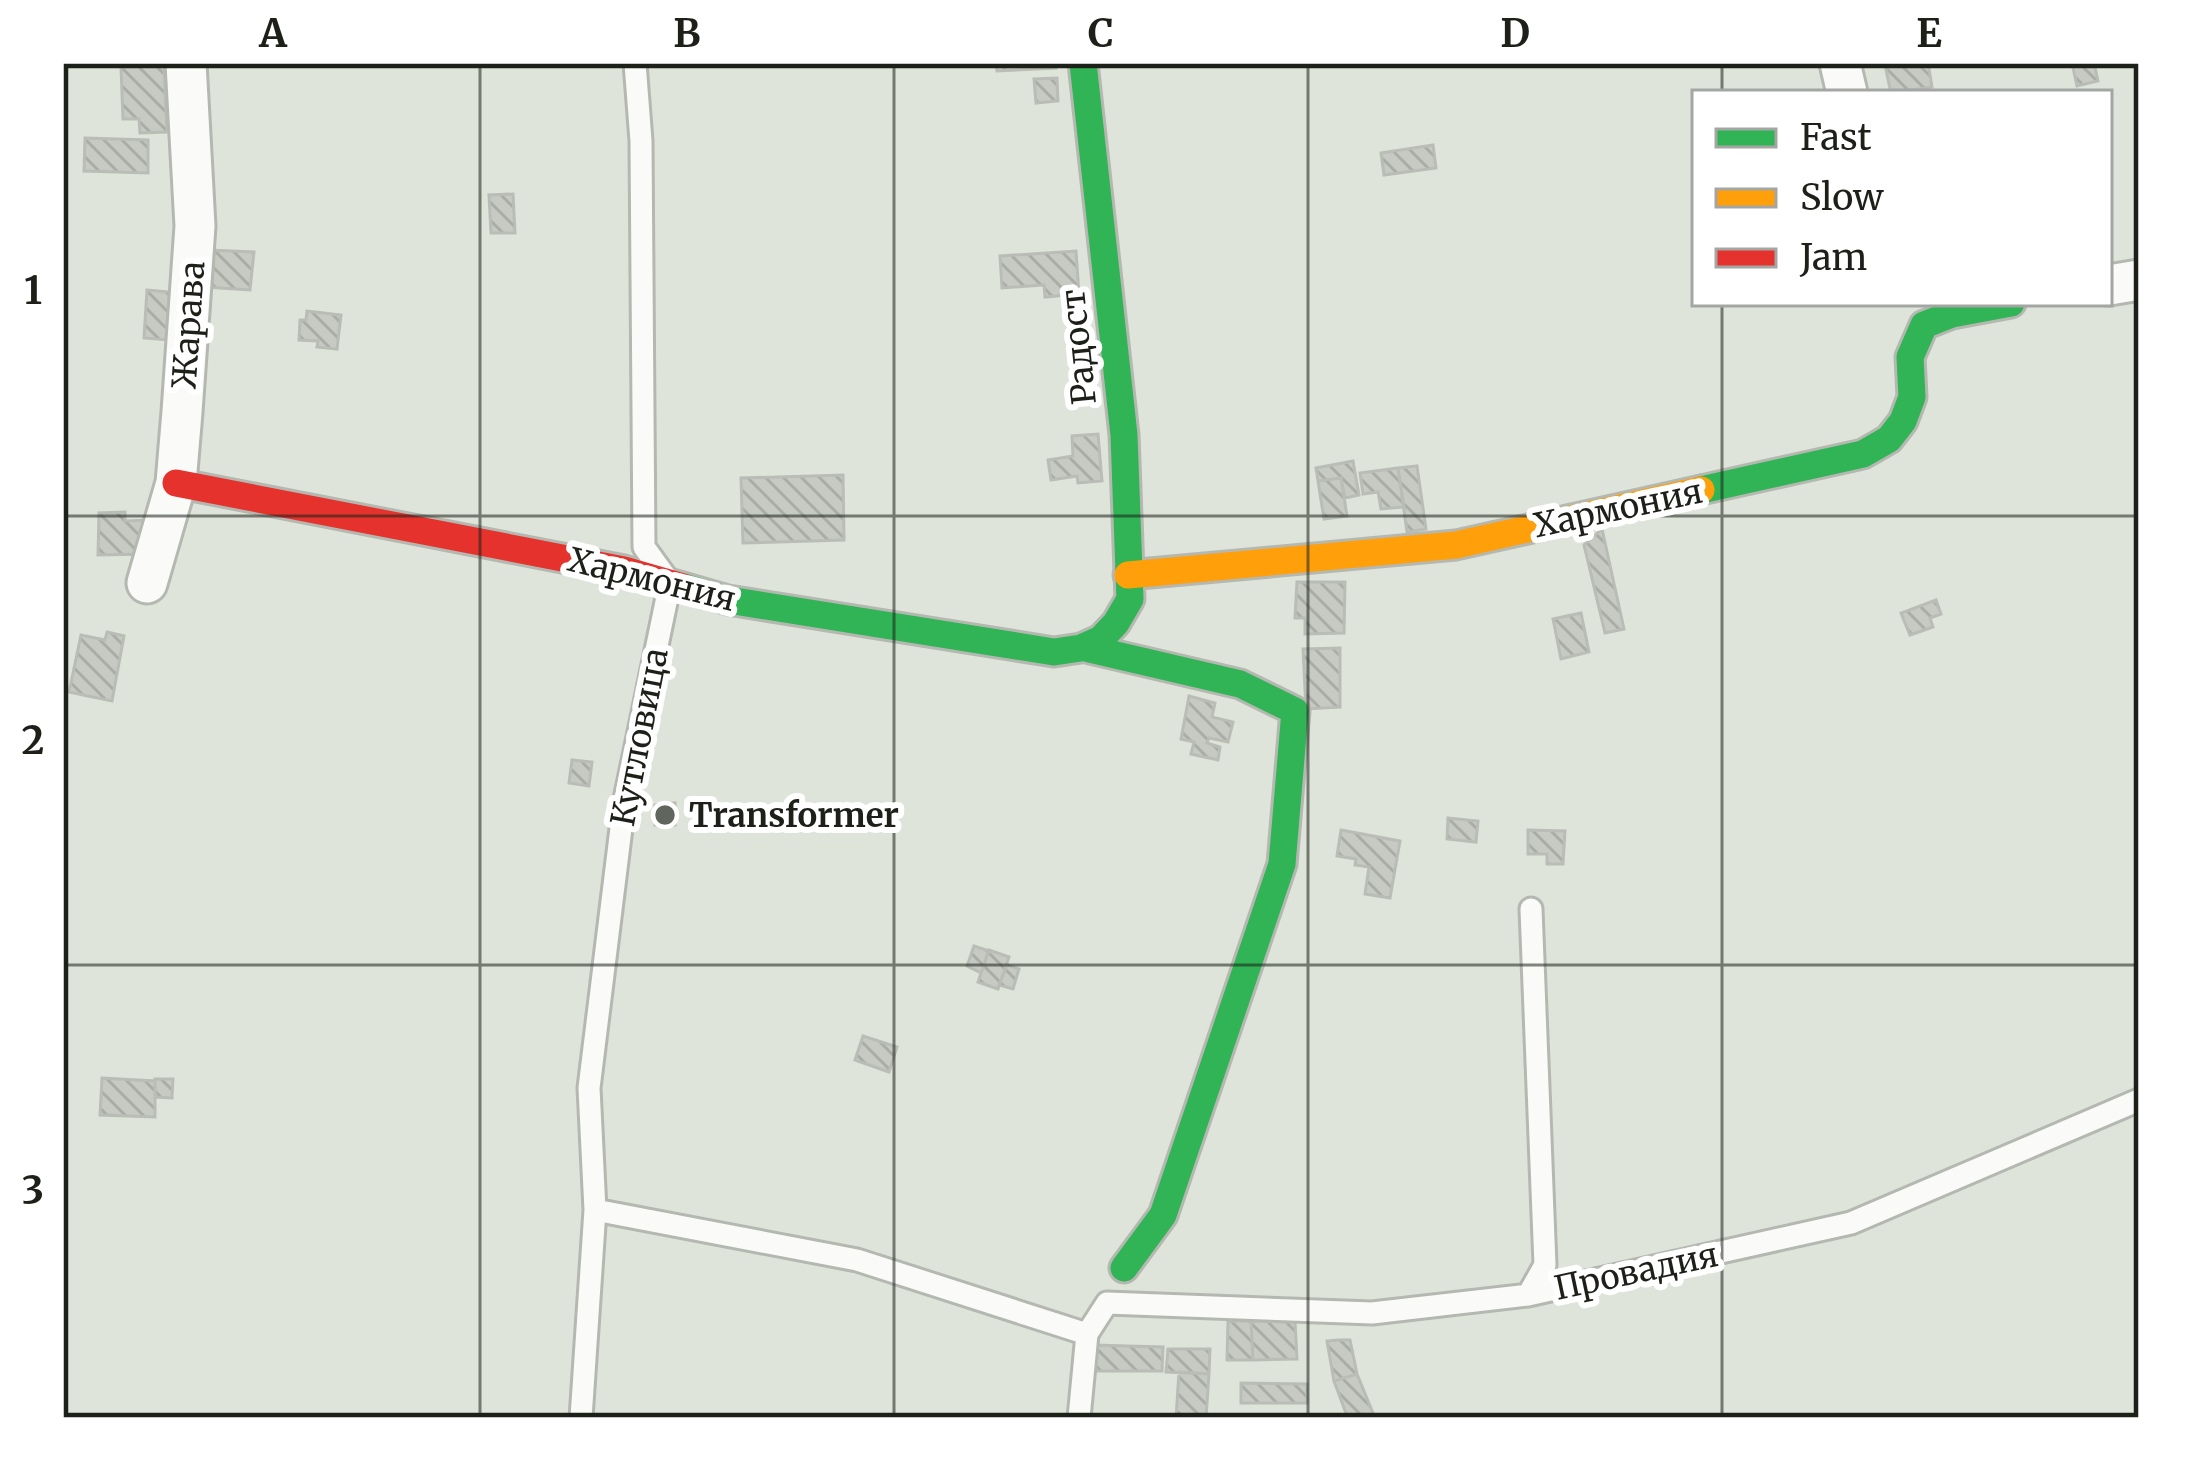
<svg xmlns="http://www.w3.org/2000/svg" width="2202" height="1481" font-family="Merriweather,serif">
<defs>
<pattern id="building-back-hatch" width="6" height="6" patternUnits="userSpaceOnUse" patternTransform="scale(3)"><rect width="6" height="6" fill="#c6cac2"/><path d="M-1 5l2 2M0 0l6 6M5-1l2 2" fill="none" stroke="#aaada6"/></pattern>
</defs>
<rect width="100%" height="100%" fill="#dfe4da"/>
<path fill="url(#building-back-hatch)" stroke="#b9bdb6" stroke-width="3" d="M985 63H1055L1056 68 997 71 996 65Z
M1928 63 1932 87 1891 93 1885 65Z
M2072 63H2094L2098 81 2077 86Z
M176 64 179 132H167L164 65Z
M164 65 167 132 140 133 139 119H123L121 67Z
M1057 78 1058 101 1036 103 1034 79Z
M85 138 148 140V173L84 171Z
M1433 145 1436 168 1384 175 1381 153Z
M513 194 515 233H491L489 195Z
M208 250 254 252 250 290 205 287Z
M1076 251 1079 294 1045 297 1044 285 1002 288 1000 256Z
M147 290 170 292 168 340 144 338Z
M307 311 341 315 337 349 317 347 318 341 299 340 300 320H306Z
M1098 434 1102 481 1078 483 1077 476 1051 480 1048 460 1073 456 1072 436Z
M1353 461 1359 495 1345 498 1341 478 1318 481 1316 468Z
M1417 466 1426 529 1407 532 1398 468Z
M1398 468 1404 507 1381 509 1378 492 1363 494 1360 473Z
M843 475 844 540 743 543 741 478Z
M1341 478 1347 516 1324 519 1318 481Z
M125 512V521L149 520V554L98 555 99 513Z
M1602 529 1624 629 1605 633 1584 545Z
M1297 582H1345L1344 633 1305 634V618H1295Z
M1936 600 1941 614 1930 618 1933 627 1910 635 1901 613Z
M1581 613 1589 652 1561 659 1553 619Z
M107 632 124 636 112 701 69 692 81 635 105 640Z
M1340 648V707L1306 709 1303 649Z
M1189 696 1215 703 1212 717 1233 722 1228 742 1209 738 1207 743 1220 747 1218 760 1191 754 1194 742 1181 739Z
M572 760 592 762 589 786 569 783Z
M675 803V825H655V805Z
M1448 818 1478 821 1476 842 1447 839Z
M1341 830 1400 841 1390 898 1365 894 1369 867 1355 865 1356 859 1337 856Z
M1528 830 1565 831 1563 864H1547V854H1528Z
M974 946 989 951 981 973 967 966Z
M989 950 1009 957 998 989 978 982Z
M1007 965 1019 969 1013 989 999 985Z
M863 1036 897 1047 889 1072 855 1060Z
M102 1078 155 1081V1117L100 1115Z
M155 1079H173L172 1098 155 1097Z
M1228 1321H1251L1253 1360H1227Z
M1251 1321 1295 1322 1297 1359 1253 1360Z
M1338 1340H1350L1357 1374 1334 1381 1327 1341Z
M1093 1345 1163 1347 1162 1371H1091Z
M1168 1349H1210L1209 1374 1166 1372Z
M1179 1372 1209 1374 1206 1418H1176Z
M1357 1374 1375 1418H1348L1344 1408 1334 1381Z
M1241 1383 1307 1384V1403H1241Z"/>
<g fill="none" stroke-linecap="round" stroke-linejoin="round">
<defs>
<path id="lane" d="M595 1210 857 1260 1087 1334
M1528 1295 1545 1265 1531 909
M581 1418 595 1210 589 1088 624 804 670 583 644 547 641 141 635 63
M1079 1418 1087 1334 1107 1303 1372 1313 1528 1295 1851 1223 2139 1100"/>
<path id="street" d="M1840 63 1847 93
M2109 285 2139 280
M147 583 176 483 182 412 195 226 186 63"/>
<path id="fast" d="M1701 490 1863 454 1889 439 1903 421 1912 397 1910 357 1924 325 1952 314 2011 303
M683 587 728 600 1054 652 1081 648 1101 639 1116 623 1130 599 1124 435 1083 63
M1090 649 1240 684 1295 711 1282 864 1163 1215 1124 1268"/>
<path id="slow" d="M1128 575 1456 545 1701 490"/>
<path id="jam" d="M176 483 624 570 683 587"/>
</defs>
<use href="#lane" stroke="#b4b8b1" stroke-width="27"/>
<use href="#street" stroke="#b4b8b1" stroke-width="45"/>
<use href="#fast" stroke="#b4b8b1" stroke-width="33"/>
<use href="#slow" stroke="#b4b8b1" stroke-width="33"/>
<use href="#jam" stroke="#b4b8b1" stroke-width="33"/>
<use href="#lane" stroke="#fafbf9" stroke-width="21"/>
<use href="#street" stroke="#fafbf9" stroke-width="39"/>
<use href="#fast" stroke="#30b455" stroke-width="27"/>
<use href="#slow" stroke="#ff9f0a" stroke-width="27"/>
<use href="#jam" stroke="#e5322d" stroke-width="27"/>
</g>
<path fill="none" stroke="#1c2019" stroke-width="3" stroke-opacity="0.55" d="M480 63V1418M894 63V1418M1308 63V1418M1722 63V93M1722 303V1418M63 516H2139M63 965H2139"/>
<circle fill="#60655d" stroke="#fff" stroke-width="4.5" cx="665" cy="815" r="12"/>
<g text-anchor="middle" stroke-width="12" stroke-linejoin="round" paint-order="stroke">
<g font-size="33" fill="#1c2019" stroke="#fff">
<text transform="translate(188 325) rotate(-86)" y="12">Жарава</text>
<text transform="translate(1078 347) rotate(-96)" y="12">Радост</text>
<text transform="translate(1618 508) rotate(-12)" y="12">Хармония</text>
<text transform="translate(652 579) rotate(14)" y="12">Хармония</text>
<text transform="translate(639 737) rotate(-79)" y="12">Кутловица</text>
<text transform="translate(1636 1271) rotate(-12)" y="12">Провадия</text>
</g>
<g font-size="33" font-weight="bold" fill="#1c2019" stroke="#fff" text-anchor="start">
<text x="689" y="827">Transformer</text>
</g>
</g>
<rect width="2202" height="1481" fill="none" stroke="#ffffff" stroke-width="132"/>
<rect x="1692" y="90" width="420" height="216" fill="#ffffff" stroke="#a4a6a3" stroke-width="3"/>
<rect x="1716" y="129" width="60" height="18" fill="#30b455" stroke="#a4a6a3" stroke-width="3"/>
<text x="1800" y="150" font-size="36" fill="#1c2019">Fast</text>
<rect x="1716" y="189" width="60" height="18" fill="#ff9f0a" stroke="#a4a6a3" stroke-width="3"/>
<text x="1800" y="210" font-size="36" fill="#1c2019">Slow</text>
<rect x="1716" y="249" width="60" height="18" fill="#e5322d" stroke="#a4a6a3" stroke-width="3"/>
<text x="1800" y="270" font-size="36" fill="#1c2019">Jam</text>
<rect x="66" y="66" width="2070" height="1349" fill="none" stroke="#1c2019" stroke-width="4.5"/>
<g font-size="39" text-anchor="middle" font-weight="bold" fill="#1c2019">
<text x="273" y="47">A</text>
<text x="687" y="47">B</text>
<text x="1101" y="47">C</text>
<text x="1515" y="47">D</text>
<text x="1929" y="47">E</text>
<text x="33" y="304">1</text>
<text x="33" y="754">2</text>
<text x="33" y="1204">3</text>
</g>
</svg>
